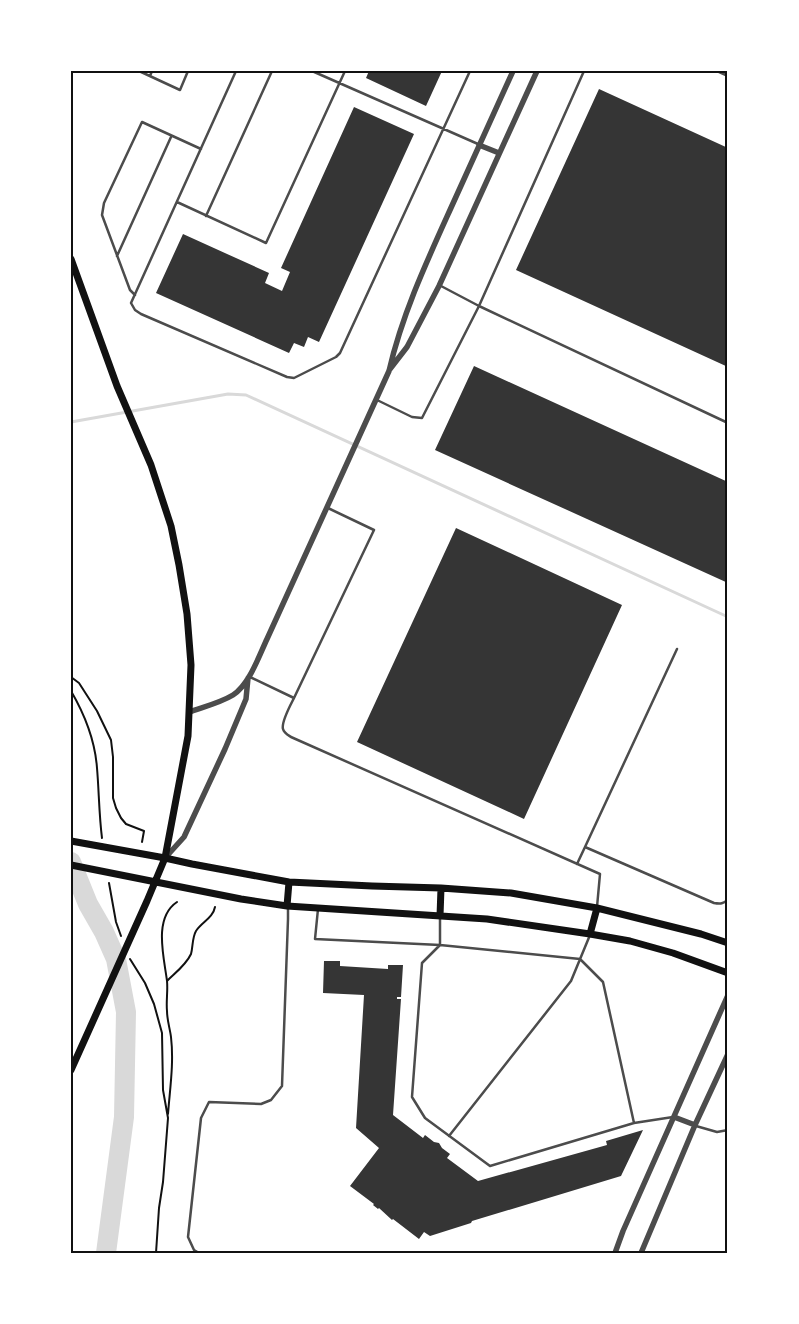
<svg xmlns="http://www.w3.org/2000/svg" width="799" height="1324" font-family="Overpass,sans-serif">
<rect width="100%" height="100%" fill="#fff"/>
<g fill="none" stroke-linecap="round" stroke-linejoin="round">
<path stroke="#d9d9d9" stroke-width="3" d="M71 422 228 394 246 395 728 617"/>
<path stroke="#d9d9d9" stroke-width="20" d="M71 862 88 904 104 932 116 959 126 1012 124 1117 106 1253"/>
</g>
<path fill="#353535" d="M369 71H442L426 106 366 78Z
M599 89 728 148V367L516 270Z
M354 107 414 134 319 342 308 337 304 347 294 343 289 353 156 293 183 234 269 273 265 283 282 291 290 272 281 268Z
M474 366 728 482V583L435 450Z
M456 528 622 605 524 819 357 742Z
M324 961H340V966L388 969V965H403L401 997H397V999H401L393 1115 423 1138 425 1135 434 1142 439 1143 442 1148 450 1154 447 1158 478 1181 607 1145 606 1141 643 1130 621 1176 472 1221 471 1223 430 1236 424 1232 419 1239 393 1219 392 1220 379 1208 378 1209 373 1205 374 1204 350 1186 379 1148 356 1128 364 995 323 993Z"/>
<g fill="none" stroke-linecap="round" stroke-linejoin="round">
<path stroke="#111" stroke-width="2" d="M71 677 79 683 97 711 111 740 113 757V798L116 808 121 818 126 824 144 831 142 842
M71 691C85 715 95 740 97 768 99 791 99 815 102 838
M109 883 116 922 121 936
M130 959 145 983 154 1004 162 1033 163 1090 168 1118
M167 981C175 973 186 965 191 954 193 947 192 938 196 931 202 922 213 918 215 907
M168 1114C170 1088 174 1063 171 1037 170 1029 167 1020 167 1011 166 1001 168 991 167 981 164 957 153 918 177 902
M156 1253 159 1208 163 1182 168 1118"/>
<path stroke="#4c4c4c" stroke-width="2.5" d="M139 71 180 90 188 71
M236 71 131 303 135 310 141 314 287 377 294 378 336 357 340 353 470 71
M312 71 478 144
M717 71 728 76
M150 76 152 71
M177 202 266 243 345 71
M206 216 272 71
M117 256 171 137
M441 286 479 306 728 423
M135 295 130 290 102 215 104 203 142 122 201 149
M377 400 412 417 422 418 479 306 584 71
M250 677 294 698C291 704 281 722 283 729 284 733 288 735 291 737L600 874 597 907
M294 698 374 530 328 508
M585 847 677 649
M577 864 585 847 714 903C720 904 724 904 728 899
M318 909 315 939 440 945 580 959 603 982 634 1123
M440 918V945L422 963 412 1097 425 1118 490 1166 634 1123 673 1117
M696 1126 717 1132 728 1130
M449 1136 571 981 590 935
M199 1253 194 1250 188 1237 201 1118 209 1102 261 1104 271 1100 282 1086 288 919V908"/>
<path stroke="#4c4c4c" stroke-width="5.5" d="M479 145 499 153
M390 369 407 347 439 286 537 71
M189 712C203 707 220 703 233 695 249 685 259 656 267 639L389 371C402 315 426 263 450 210 471 164 492 118 513 71
M165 858 184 837 225 749 246 699 248 678
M674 1117 695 1125
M615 1253 623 1231 728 995
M641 1253 695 1125 728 1054"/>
<path stroke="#111" stroke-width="7" d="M71 259 117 386 151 465 171 526 179 565 187 614 191 665 188 736 165 858 147 901 71 1070
M71 841 165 858 192 864 289 882 372 886 441 888 511 893 597 908 701 934 728 943
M71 865 241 899 287 906 487 919 590 934 630 941 673 953 728 973
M287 906 289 882
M440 916 441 888
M590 934 597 908"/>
</g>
<rect width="799" height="1324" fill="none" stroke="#ffffff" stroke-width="145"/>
<rect x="72" y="72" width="654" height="1180" fill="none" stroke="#111" stroke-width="2"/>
</svg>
